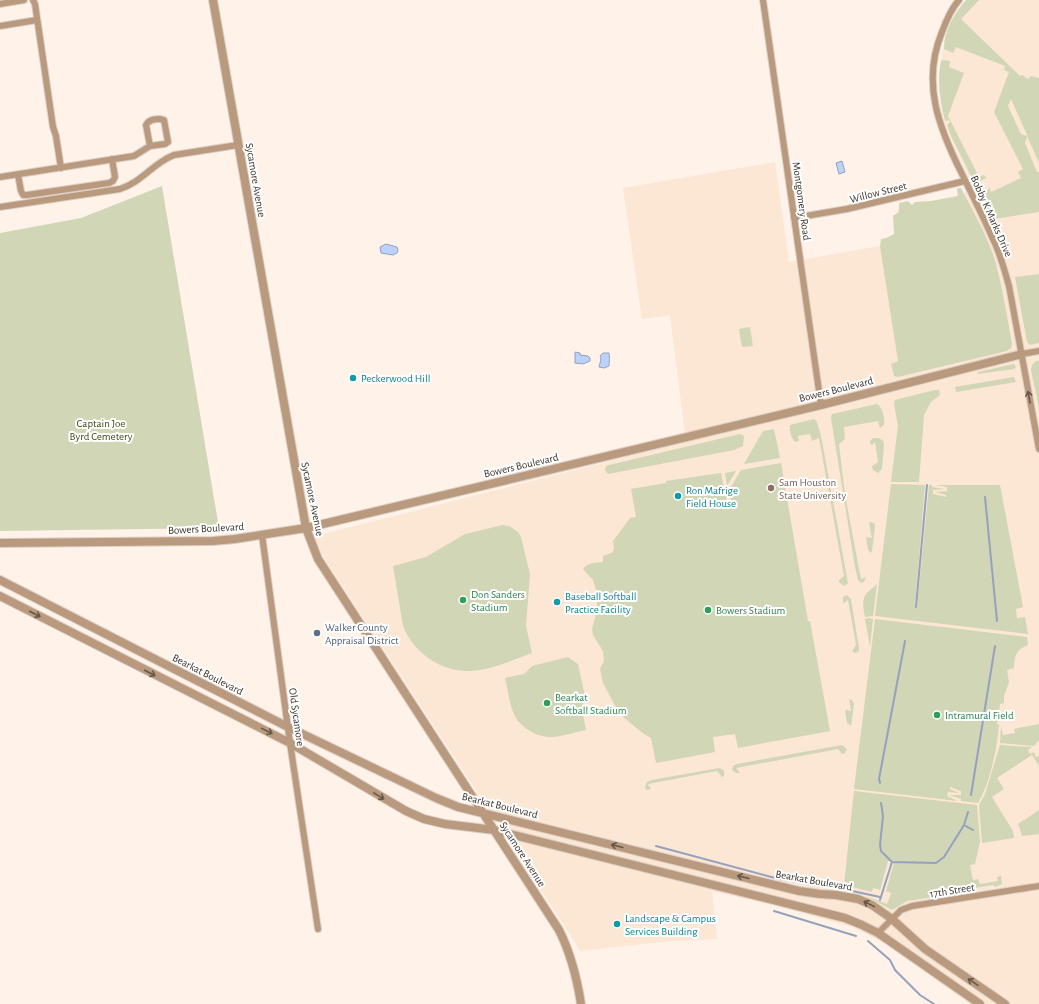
<svg xmlns="http://www.w3.org/2000/svg" width="1039" height="1004" font-family="'Alegreya Sans',sans-serif">
<rect width="100%" height="100%" fill="#fff2e8"/>
<path fill="#fce6d4" d="M969 0H1039V1004H970L885 943 852 927 781 907 712 891 717 939 671 941 580 951 573 939 315 544V538L319 535 686 442 670 315 642 319 623 188 775 162 789 262 880 246 896 236 897 210 961 195 973 186 950 137 942 112 939 89V71L945 39 952 21Z"/>
<path fill="#d1d6b6" fill-rule="evenodd" d="M966 0H979L961 19 1020 76 1022 75 1028 79 1031 76 1039 78V163L1027 136 1025 143 1037 172H1039V212L994 219H991L982 198 989 188 991 192 1021 178 1018 172 1023 169 994 112 1009 72 1004 70 1005 66 956 47 953 53 944 49C944 30 954 14 966 0ZM1011 99 1027 135V136L1021 134 1008 106Z
M944 60 950 61 949 67 964 73 948 116 979 177 984 175 986 177V178L975 184 951 136 947 125 950 122 949 120 945 121C940 102 937 81 941 61Z
M162 186 219 528 0 531V233L81 218Z
M958 188H961C973 211 989 239 996 264 1002 286 1006 310 1010 333L1012 344 1011 348 1007 351 898 377 894 376 891 364 898 361 880 246 881 239 886 238 894 234 893 216 899 212V203L908 201 912 205 915 202 931 201 958 196 957 190Z
M1039 274V343L1030 345 1027 342 1015 277Z
M750 327 753 346 742 347 739 329Z
M1036 361H1039V408L1031 370 1032 365Z
M1014 364 1016 367 1014 369 977 374 978 372Z
M1014 377 1016 382 956 392 955 387Z
M935 390H939L940 395 931 402 924 415 919 482H891L898 426 894 404 895 400Z
M877 404C883 407 885 419 884 425L880 428 878 421 844 427 845 439 839 444 845 495 861 579 866 577 864 582 861 583 858 580 855 567 831 418 832 414Z
M814 419 817 422 821 436 848 583 846 585 844 586 839 582V580L844 576 819 438 812 441 810 434 798 436 799 441 795 442C791 438 789 430 790 425Z
M774 429 780 458 744 464 763 431Z
M740 434 744 436 743 446 734 450 608 474 605 470 606 466 609 465Z
M873 438C878 438 883 438 884 444L882 469 878 473 873 470 872 466 878 462 875 442 872 445 870 444V441Z
M781 463 808 621H810L830 731 738 748 735 734 713 737 715 752 656 763 651 738 644 734 623 717 617 709 603 683 600 669 604 661 603 651 593 635 592 629 597 610V593L593 580 583 569C588 562 596 563 603 562V556C614 552 615 553 613 541L630 518 636 517 631 489 666 483V481L721 473 727 502H731L729 490 741 470Z
M736 471 727 486 725 473Z
M891 484 925 485 915 607 917 608 929 485H932V487L945 489 933 490V494L946 497V495L935 492 947 491V487L935 485H1000L1023 607 1016 609 1017 618 1025 617 1028 634 875 616Z
M869 522 874 523 875 526 872 551 871 553 868 550 866 537 872 538Z
M503 525 509 526 518 532 521 537 530 574 526 626 532 653C515 659 497 667 480 670 447 676 415 656 403 626L393 566 426 557 465 534Z
M877 584 873 616 865 617C863 608 861 597 869 591 872 588 874 587 877 584Z
M847 595 851 599 859 648V651L855 653 852 651 856 645 848 600 844 603 843 602V597Z
M869 618 873 619 870 647 865 619Z
M875 619 1027 637 1028 645C1017 649 1014 656 1014 668L1007 670 1009 682 1004 696V703L1000 704 997 724 999 725C997 749 990 783 978 803L961 801V799L949 795H961V791L950 787V789L959 793 948 792 947 796 958 801 854 789Z
M568 657 578 664 585 696 582 710 586 730C576 732 564 736 553 737 538 738 520 728 514 714 509 703 508 690 505 678L524 674 532 666Z
M849 699 853 701 854 704 851 726 847 723 845 711 846 710 851 711Z
M1039 724V740L1034 746 1000 743 1001 726 1003 735 1015 733 1014 729Z
M842 745 847 749 845 753 842 754 838 749 736 768 740 773H736L732 770 733 766 737 764Z
M1000 745 1032 747 1028 750 1030 754 1034 752 1036 757 1039 756V766L1032 755 997 778 1004 789 992 797 1013 831 1014 838 982 843 979 805 985 794Z
M719 768 724 770V776L722 777 717 771 648 784 651 789 646 790 645 787 647 782 652 780Z
M854 791 977 805 980 842 975 864 970 865 973 880 978 879 980 884 998 881 997 877 1001 876 1002 884 995 887 993 885 968 889 960 893 907 901 892 910 866 896 887 904 891 893 886 891 894 863 891 861H888L880 890 873 888 872 892 844 885Z
M1039 810V834L1022 836 1020 829 1018 824Z"/>
<path fill="#bcd1fb" stroke="#95a2bd" d="M842 161 845 172 839 174 836 163Z
M386 244 397 247 398 250 397 253 393 255 381 253 380 247Z
M575 352 580 353V355L588 356 590 358V361L583 364 575 363Z
M603 353H609C610 355 609 365 609 366L604 368 599 367C600 361 602 361 600 356Z"/>
<g fill="none" stroke-linecap="round" stroke-linejoin="round">
<path stroke="#95a2bd" stroke-width="2" d="M985 497 997 621
M916 607 927 485
M880 783 879 779 905 641
M971 795 995 646
M881 803 883 816 880 845 881 851 892 862 936 863 944 857 964 825 968 812
M964 825 973 830
M656 846 779 879 830 887
M843 889 880 897
M880 900 892 862
M774 911 856 936
M868 941 890 960 895 970 920 995 934 1004"/>
<defs>
<path id="minor" d="M33 0 35 4 53 127 56 136 61 168
M763 0 821 405
M959 0C951 9 946 21 942 32 921 83 939 128 962 174 972 195 983 216 992 237 1000 252 1004 269 1009 286L1039 449
M0 4 24 0
M0 26 37 20
M18 175 21 191 23 195H27L109 183 113 181 115 177 112 159
M0 177 134 156 150 146 165 144 168 142 164 120C158 118 149 119 146 125L150 146
M0 207 120 189C142 182 153 163 174 155L238 145
M794 218 847 209 965 181
M1022 354 1039 351
M262 535 290 743 318 929
M878 933 901 910 912 906 1039 886"/>
<path id="tertiary" d="M213 0 306 528 318 559 559 930C571 954 577 978 581 1004
M0 543 213 541 235 539 306 528 821 405 1022 354
M0 580 288 727 436 798 458 807 799 891 820 894 836 895 858 899 872 905 892 919 925 949 1005 1004
M0 596 290 743 406 811 424 819 445 824 494 830 845 918 862 925 878 933 980 1004"/>
</defs>
<use href="#minor" stroke="#dcd0c6" stroke-width="8"/>
<use href="#tertiary" stroke="#dcd0c6" stroke-width="10"/>
<use href="#minor" stroke="#ba9a7e" stroke-width="6"/>
<use href="#tertiary" stroke="#ba9a7e" stroke-width="8"/>
</g>
<defs><path id="oneway-shaft" d="M-6 0H5M1.5-3L5.5 0L1.5 3" fill="none" stroke-width="1.6" stroke-linecap="round" stroke-linejoin="round"/></defs>
<g stroke="#675749">
<use href="#oneway-shaft" transform="translate(1029 397) rotate(-100)"/>
<use href="#oneway-shaft" transform="translate(35 614) rotate(27)"/>
<use href="#oneway-shaft" transform="translate(150 673) rotate(27)"/>
<use href="#oneway-shaft" transform="translate(267 731) rotate(26)"/>
<use href="#oneway-shaft" transform="translate(379 796) rotate(31)"/>
<use href="#oneway-shaft" transform="translate(617 846) rotate(-166)"/>
<use href="#oneway-shaft" transform="translate(743 877) rotate(-166)"/>
<use href="#oneway-shaft" transform="translate(869 904) rotate(-154)"/>
<use href="#oneway-shaft" transform="translate(973 982) rotate(-146)"/>
</g>
<g fill="#0f9aa8" stroke="#fff" stroke-width="1.5">
<circle cx="353" cy="378" r="4"/>
<circle cx="678" cy="496" r="4"/>
<circle cx="557" cy="602" r="4"/>
<circle cx="617" cy="924" r="4"/>
</g>
<circle fill="#8d6e63" stroke="#fff" stroke-width="1.5" cx="771" cy="488" r="4"/>
<g fill="#2e9e5b" stroke="#fff" stroke-width="1.5">
<circle cx="463" cy="600" r="4"/>
<circle cx="708" cy="610" r="4"/>
<circle cx="547" cy="703" r="4"/>
<circle cx="937" cy="715" r="4"/>
</g>
<circle fill="#5c6f8a" stroke="#fff" stroke-width="1.5" cx="317" cy="633" r="4"/>
<g text-anchor="middle" stroke-width="4" stroke-linejoin="round" paint-order="stroke">
<g font-size="11" fill="#3b332d" stroke="#fff">
<text transform="translate(256 180) rotate(80)" y="4">Sycamore Avenue</text>
<text transform="translate(878 192) rotate(-14)" y="4">Willow Street</text>
<text transform="translate(802 201) rotate(82)" y="4">Montgomery Road</text>
<text transform="translate(992 216) rotate(66)" y="4">Bobby K Marks Drive</text>
<text transform="translate(836 389) rotate(-14)" y="4">Bowers Boulevard</text>
<text transform="translate(521 465) rotate(-13)" y="4">Bowers Boulevard</text>
<text transform="translate(313 499) rotate(78)" y="4">Sycamore Avenue</text>
<text transform="translate(206 528) rotate(-3)" y="4">Bowers Boulevard</text>
<text transform="translate(208 674) rotate(27)" y="4">Bearkat Boulevard</text>
<text transform="translate(297 717) rotate(82)" y="4">Old Sycamore</text>
<text transform="translate(500 805) rotate(14)" y="4">Bearkat Boulevard</text>
<text transform="translate(523 854) rotate(57)" y="4">Sycamore Avenue</text>
<text transform="translate(814 880) rotate(10)" y="4">Bearkat Boulevard</text>
<text transform="translate(952 890) rotate(-9)" y="4">17th Street</text>
</g>
<g font-size="11" fill="#0d838f" stroke="#fff" text-anchor="start">
<text x="361" y="382">Peckerwood Hill</text>
<text x="686" y="494">Ron Mafrige<tspan x="686" dy="13">Field House</tspan></text>
<text x="565" y="600">Baseball Softball<tspan x="565" dy="13">Practice Facility</tspan></text>
<text x="625" y="922">Landscape &amp; Campus<tspan x="625" dy="13">Services Building</tspan></text>
</g>
<g font-size="11" fill="#3f440e" stroke="#fff">
<text x="101" y="427">Captain Joe<tspan x="101" dy="13">Byrd Cemetery</tspan></text>
</g>
<g font-size="11" fill="#785e54" stroke="#fff" text-anchor="start">
<text x="779" y="486">Sam Houston<tspan x="779" dy="13">State University</tspan></text>
</g>
<g font-size="11" fill="#27864d" stroke="#fff" text-anchor="start">
<text x="471" y="598">Don Sanders<tspan x="471" dy="13">Stadium</tspan></text>
<text x="716" y="614">Bowers Stadium</text>
<text x="555" y="701">Bearkat<tspan x="555" dy="13">Softball Stadium</tspan></text>
<text x="945" y="719">Intramural Field</text>
</g>
<g font-size="11" fill="#4e5e75" stroke="#fff" text-anchor="start">
<text x="325" y="631">Walker County<tspan x="325" dy="13">Appraisal District</tspan></text>
</g>
</g>
</svg>
